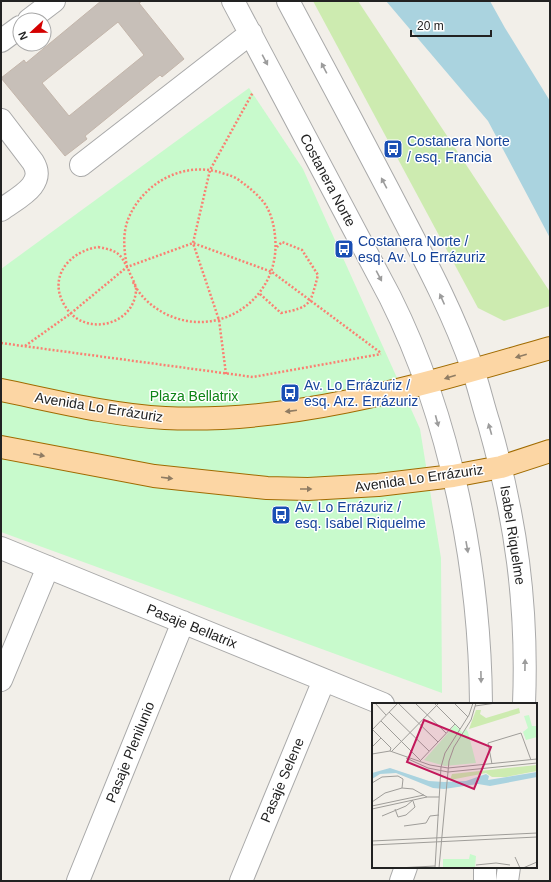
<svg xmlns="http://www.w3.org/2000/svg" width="551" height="882" font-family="Helvetica,sans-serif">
<rect width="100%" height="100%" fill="#f2efe9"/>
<path fill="#cdebb0" d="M313 1H358L550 292V306L504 321 478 308Z"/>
<path fill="#c8facc" d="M249 88 303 169 420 429 441 558 442 693 1 532V269Z"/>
<path fill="#aad3df" d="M386 1H490L505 28 550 101V238L488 121Z"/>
<path fill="#c7bfb8" stroke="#c4b6ab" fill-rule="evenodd" d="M101 1H142L139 3 184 59 162 77 160 75 85 136 87 139 65 156 1 78 24 60 26 63ZM118 22 144 55 69 116 42 83Z"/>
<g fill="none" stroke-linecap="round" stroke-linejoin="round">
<defs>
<path id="minor" d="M233 1 390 297C451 419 480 569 481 704
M288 1C323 66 357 130 391 195 420 251 452 309 473 370 479 387 483 406 489 424 516 519 528 605 524 704
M29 20 54 1
M1 41 20 27
M1 120 33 162C47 185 17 198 1 210
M81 165 251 33
M1 548 383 704
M1 680 48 567
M485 867V881
M78 881 183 622
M241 881 324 680
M401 881 406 867
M507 881 509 867"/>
<path id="major" d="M1 390C55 401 110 415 165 418 298 424 424 384 550 348
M1 447 154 476 267 488 308 489 378 485 453 476 501 467 550 451"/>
</defs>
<use href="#minor" stroke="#a9a9a9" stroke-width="24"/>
<use href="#major" stroke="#a06b00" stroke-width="24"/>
<path stroke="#fa8072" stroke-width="2.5" stroke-dasharray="2 2" stroke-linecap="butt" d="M98 247C119 251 120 253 129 271 131 277 137 285 136 291 133 326 86 336 67 309 46 280 67 252 98 247Z
M127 267C124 250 122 233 129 217 144 183 182 162 219 172 224 174 230 175 236 178 247 186 257 193 265 204 271 213 274 225 275 236 282 298 218 343 162 312 150 305 139 295 133 282
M260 294 281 313C312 307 310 304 318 275L302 250 282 242 277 247
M1 343 253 377 381 354
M25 346 70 314 127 267 193 243 272 272 381 353
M226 374 219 320 193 243 210 170 253 92"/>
<use href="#minor" stroke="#fff" stroke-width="22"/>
<use href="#major" stroke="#fcd6a4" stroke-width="22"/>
</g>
<defs><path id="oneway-solid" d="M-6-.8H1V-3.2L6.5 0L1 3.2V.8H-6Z"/></defs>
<g fill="#9c9c9c">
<use href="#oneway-solid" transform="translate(265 60) rotate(62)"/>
<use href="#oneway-solid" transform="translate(324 68) rotate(-118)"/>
<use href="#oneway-solid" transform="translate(384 183) rotate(-118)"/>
<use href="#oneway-solid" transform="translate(379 276) rotate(62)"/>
<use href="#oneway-solid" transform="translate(442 299) rotate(-114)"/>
<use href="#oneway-solid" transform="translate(437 421) rotate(75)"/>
<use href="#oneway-solid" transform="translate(490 429) rotate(-106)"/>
<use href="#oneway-solid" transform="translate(467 547) rotate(80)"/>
<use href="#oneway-solid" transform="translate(525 665) rotate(-89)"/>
<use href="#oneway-solid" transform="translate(481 677) rotate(89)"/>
</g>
<g fill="#8f7c63">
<use href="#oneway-solid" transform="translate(521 356) rotate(164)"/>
<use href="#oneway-solid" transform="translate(450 377) rotate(163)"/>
<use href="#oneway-solid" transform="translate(291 411) rotate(173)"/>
<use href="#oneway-solid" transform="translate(39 455) rotate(12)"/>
<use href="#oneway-solid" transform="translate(167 478) rotate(7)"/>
<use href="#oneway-solid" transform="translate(306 489)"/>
</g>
<defs>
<symbol id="bus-square" viewBox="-11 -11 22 22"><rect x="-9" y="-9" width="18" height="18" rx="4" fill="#1a4fb4" stroke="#fff"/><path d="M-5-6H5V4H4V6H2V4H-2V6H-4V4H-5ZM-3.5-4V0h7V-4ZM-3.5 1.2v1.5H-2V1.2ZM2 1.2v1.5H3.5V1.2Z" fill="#fff"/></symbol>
</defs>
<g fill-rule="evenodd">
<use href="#bus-square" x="382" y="138" width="22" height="22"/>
<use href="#bus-square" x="333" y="238" width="22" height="22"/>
<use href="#bus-square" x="279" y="382" width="22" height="22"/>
<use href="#bus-square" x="270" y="504" width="22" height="22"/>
</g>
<g text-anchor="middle" stroke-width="3" stroke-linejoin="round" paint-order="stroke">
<g font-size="14" fill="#164399" stroke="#fff" text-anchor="start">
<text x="407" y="146">Costanera Norte<tspan x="407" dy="16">/ esq. Francia</tspan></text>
<text x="358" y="246">Costanera Norte /<tspan x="358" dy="16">esq. Av. Lo Errázuriz</tspan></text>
<text x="304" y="390">Av. Lo Errázuriz /<tspan x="304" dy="16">esq. Arz. Errázuriz</tspan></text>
<text x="295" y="512">Av. Lo Errázuriz /<tspan x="295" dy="16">esq. Isabel Riquelme</tspan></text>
</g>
<g font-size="14" fill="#222" stroke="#fff">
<text transform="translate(328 180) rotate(62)" y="5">Costanera Norte</text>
<text transform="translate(99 407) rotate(9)" y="5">Avenida Lo Errázuriz</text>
<text transform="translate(419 478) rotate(-8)" y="5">Avenida Lo Errázuriz</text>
<text transform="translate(513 535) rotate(81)" y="5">Isabel Riquelme</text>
<text transform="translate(192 626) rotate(22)" y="5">Pasaje Bellatrix</text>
<text transform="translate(130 752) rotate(-68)" y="5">Pasaje Plenilunio</text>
<text transform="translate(282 780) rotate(-67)" y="5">Pasaje Selene</text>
</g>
<g font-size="14" fill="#0c8416" stroke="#fff">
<text x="194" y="401">Plaza Bellatrix</text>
</g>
</g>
<g transform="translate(372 703)">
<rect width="165" height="165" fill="#f2efe9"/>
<path d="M147 5 148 10 97 26 104 7H109L108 11 114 15ZM165 62V68L134 74H120L114 70 78 77 80 71Z" fill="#cdebb0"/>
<path d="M157 12 160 23H164L165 34 154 37 151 29 156 25 152 13ZM83 22 91 30 94 26 96 29 104 60 73 63 52 57ZM98 151 104 153 103 165H71V156H97Z" fill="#c8facc"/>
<path d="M18 65 57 78 72 79 94 78 114 71 117 73 116 77 165 69V74L118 83 106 81 72 86 61 85 24 70 8 71 0 76V70Z" fill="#aad3df"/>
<path fill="none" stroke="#9f9d99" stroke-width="1" d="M3 0 14 12M43 0 74 30M62 0 88 26M82 0 96 14M103 3 124 0M17 9 57 48M9 18 48 57M0 26 19 45 18 48M0 27 26 0 66 39M0 44 9 35M20 48 67 0M0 51 18 48 58 62 76 65 165 56M34 55 56 65 76 69 165 60M48 58 83 21M120 61 116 40 149 30 159 57M0 80 10 74 26 73 31 76 30 85M0 99 13 90 30 85 41 86 55 94M0 103 52 92M0 106 55 94H67M23 106 26 114 34 112 43 104 41 98M10 113 34 103 41 97M32 123 54 120 58 113 67 112M0 138 165 130M0 142 165 134M143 154 148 165M104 162 124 160 138 162M25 165 63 163M63 165 69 64 73 50 97 12 101 0M67 165 77 58 82 44 99 17 104 0M151 165 165 159"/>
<path fill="#c2185b" fill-opacity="0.15" stroke="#c2185b" stroke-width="2" d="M52 17 119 44 102 86 35 59Z"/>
<rect width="165" height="165" fill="none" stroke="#222" stroke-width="2"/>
</g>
<rect width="551" height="882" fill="none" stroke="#222222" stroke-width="4"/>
<g transform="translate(32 32) rotate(248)"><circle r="19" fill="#ffffff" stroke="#a7a7a7"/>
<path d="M0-3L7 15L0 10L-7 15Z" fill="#d40000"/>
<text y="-6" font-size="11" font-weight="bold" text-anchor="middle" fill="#222222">N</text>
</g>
<path d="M411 30v6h80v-6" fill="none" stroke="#222222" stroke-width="2"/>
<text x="417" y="30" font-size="12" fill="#222222" stroke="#ffffff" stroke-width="3" paint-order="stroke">20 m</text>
</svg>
